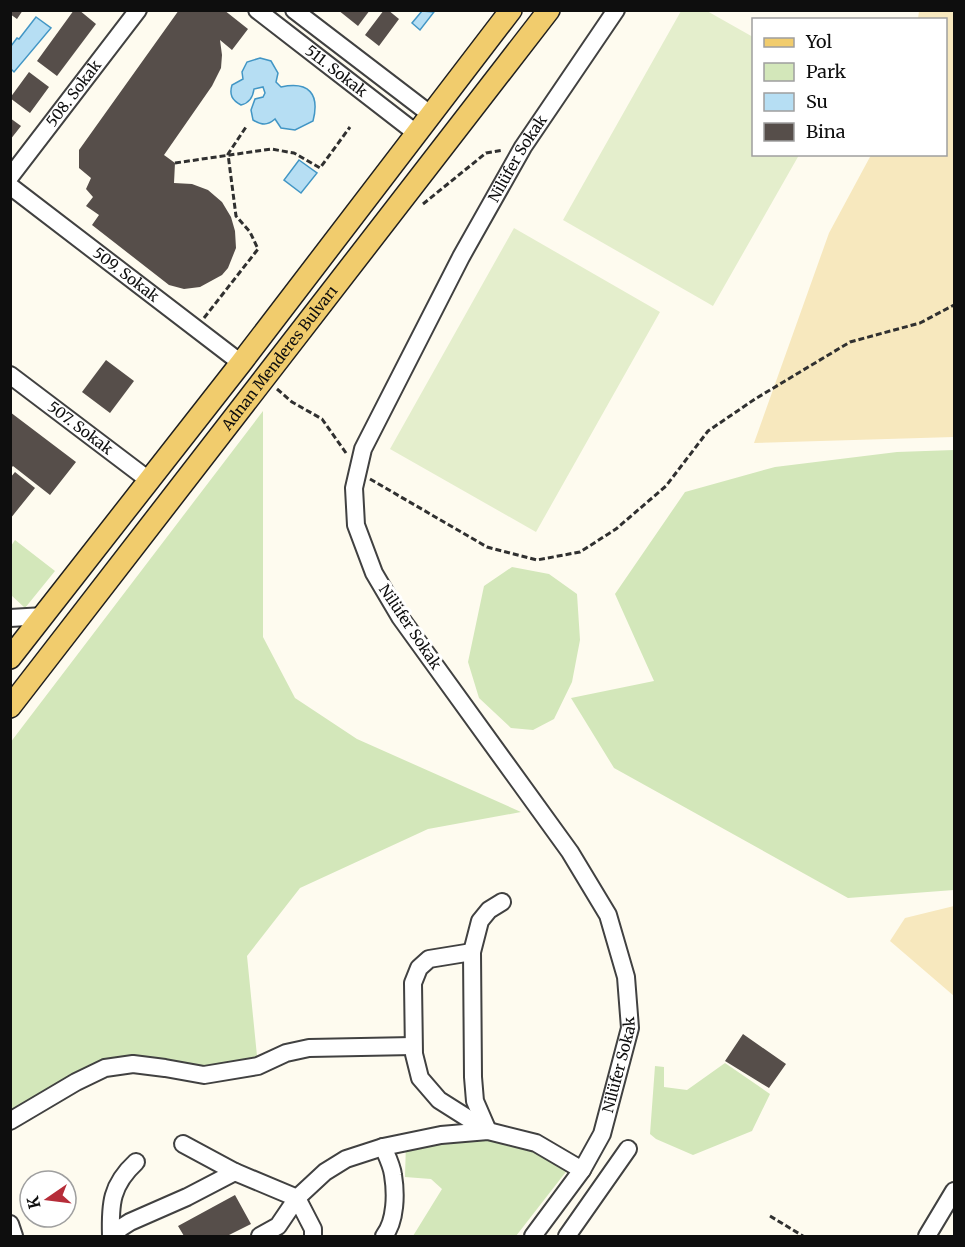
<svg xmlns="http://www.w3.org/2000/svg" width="965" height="1247" font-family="Merriweather,serif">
<rect width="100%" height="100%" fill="#fefbef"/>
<path fill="#d3e7ba" d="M263 411V637L295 698 357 739 521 812 428 829 300 888 247 956 258 1066 232 1072 105 1068 11 1121 10 743Z
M954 450V890L848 898 614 768 571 698 654 681 615 594 685 492 775 467 897 452Z
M15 540 55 571 25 608 11 595V546Z
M512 567 549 574 577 594 580 640 572 682 554 719 533 730 511 728 479 698 468 662 484 586Z
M725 1063 770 1094 752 1131 693 1155 656 1139 650 1134 655 1066 664 1067V1087L687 1090Z
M488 1131 572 1164 516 1236H413L442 1189 431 1179 405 1177 406 1142Z"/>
<path fill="#f7e8be" d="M919 11H954V437L754 443 829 233 871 155 946 154V20L918 19Z
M954 906V996L890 941 905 918Z"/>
<path fill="#e4eecc" d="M681 11H707L753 37 754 154 799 155 713 306 563 220Z
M514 228 660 312 536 532 390 449Z"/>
<path fill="#b6def3" stroke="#4296c5" stroke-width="1.5" d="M422 11 434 12 420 30 412 23Z
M36 17 51 28 14 72 11 69V46L17 38 19 39Z
M260 58 271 61 278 73 276 82 281 87C309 81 320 94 313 121L295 130 281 128 275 119C267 126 262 125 253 120L251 110 255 99 263 97 265 93 263 87 254 89C253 97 250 103 241 105 232 100 229 95 232 85L243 79 242 72 247 62Z
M299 160 317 173 301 193 284 180Z"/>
<path fill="#564e4a" d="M10 10H23L17 19 10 14Z
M74 10H79L96 24 57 76 37 61Z
M179 10H224L248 29 232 50 220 40 222 55 221 68 212 86 164 155 175 163 174 183 192 184 208 190 222 202 231 217 235 231 236 248 228 268 222 275 200 287 184 289 169 285 92 225 99 215 86 206 93 197 86 189 91 178 79 168V150Z
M338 10H370L358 26Z
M384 10H388L399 19 379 46 365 35Z
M29 72 49 87 30 113 10 98Z
M10 118 21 126 10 140Z
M106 360 134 381 110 413 82 392Z
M10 412 76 462 50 495 13 466 10 469Z
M15 472 35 488 10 519V478Z
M743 1034 786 1064 769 1088 725 1061Z
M235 1195 251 1224 227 1236H184L178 1226Z"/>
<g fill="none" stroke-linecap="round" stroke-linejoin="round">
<defs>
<g id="minor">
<path id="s1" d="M257 10 416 133"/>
<path d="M294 10 430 114"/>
<path id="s2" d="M10 177 138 10"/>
<path id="s3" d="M10 186 241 363"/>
<path id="s4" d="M10 375 150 481"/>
<path d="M10 618 44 616"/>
<path d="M472 952 429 959 419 968 413 983 414 1054 420 1078 439 1100 488 1131"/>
<path d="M10 1121 76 1082 105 1068 133 1064 165 1068 204 1075 258 1066 286 1053 309 1048 413 1046"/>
<path d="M488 1131 475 1101 473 1077 472 952 480 921 489 910 502 902"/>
<path d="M183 1144 235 1172"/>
<path d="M383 1147C387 1156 392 1166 393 1175 396 1193 396 1221 384 1236"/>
<path d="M10 1224 14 1236"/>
<path d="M111 1236C110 1204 111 1185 136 1162"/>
<path d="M116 1236 119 1229 130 1222 187 1197 235 1172 297 1198 313 1229V1236"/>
<path d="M260 1236 278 1226 297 1198 325 1172 346 1159 383 1147 441 1135 488 1131 536 1143 582 1170"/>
<path id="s5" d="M533 1236 582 1170 602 1134 630 1028 626 977 608 915 570 852 400 617 374 573 356 525 354 488 363 449 461 257 523 147 616 10"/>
<path d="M567 1236 628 1149"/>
<path d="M927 1236 954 1191"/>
</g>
<g id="major">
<path d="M10 658 241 363 511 10"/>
<path id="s6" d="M10 707 549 10"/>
</g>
</defs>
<use href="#minor" stroke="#414141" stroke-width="20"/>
<use href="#major" stroke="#1f1f1f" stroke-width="24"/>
<path stroke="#303030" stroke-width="3" stroke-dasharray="6 3" stroke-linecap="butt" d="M175 163 271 149 294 153 320 168 350 127
M423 204 486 153 503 150
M204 318 258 249 250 232 236 216 228 154 246 127
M277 389 292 402 322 419 346 453
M370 479 487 547 537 560 580 552 616 529 666 486 708 431 755 399 850 342 920 323 954 305
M770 1216 803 1236"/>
<use href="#minor" stroke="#fff" stroke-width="16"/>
<use href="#major" stroke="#f1cc6d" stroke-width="21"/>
</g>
<g text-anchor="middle" stroke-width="6" stroke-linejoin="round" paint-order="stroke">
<g font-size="15" fill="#0e0e0e" stroke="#fff">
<text dy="5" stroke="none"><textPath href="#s1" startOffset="100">511. Sokak</textPath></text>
<text dy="5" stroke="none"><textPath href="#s2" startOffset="105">508. Sokak</textPath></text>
<text dy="5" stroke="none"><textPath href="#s5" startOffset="1221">Nilüfer Sokak</textPath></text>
<text dy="5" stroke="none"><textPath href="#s3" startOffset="146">509. Sokak</textPath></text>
<text dy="5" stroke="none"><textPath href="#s6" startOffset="441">Adnan Menderes Bulvarı</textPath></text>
<text dy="5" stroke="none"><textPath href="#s4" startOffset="88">507. Sokak</textPath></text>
<text transform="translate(410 627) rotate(56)" y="5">Nilüfer Sokak</text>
<text dy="5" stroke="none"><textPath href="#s5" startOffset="195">Nilüfer Sokak</textPath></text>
</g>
</g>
<rect width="965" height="1247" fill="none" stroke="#0e0e0e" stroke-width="24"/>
<rect x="752" y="18" width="195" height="138" fill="#ffffff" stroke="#9f9f9f" stroke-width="1.5"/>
<rect x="764" y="38" width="30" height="9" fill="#f1cc6d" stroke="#9f9f9f" stroke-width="1.5"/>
<text x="806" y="48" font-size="18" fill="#0e0e0e">Yol</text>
<rect x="764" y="63" width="30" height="18" fill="#d3e7ba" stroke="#9f9f9f" stroke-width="1.5"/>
<text x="806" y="78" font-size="18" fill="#0e0e0e">Park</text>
<rect x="764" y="93" width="30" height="18" fill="#b6def3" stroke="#9f9f9f" stroke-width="1.5"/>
<text x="806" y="108" font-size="18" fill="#0e0e0e">Su</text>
<rect x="764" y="123" width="30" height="18" fill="#564e4a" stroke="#9f9f9f" stroke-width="1.5"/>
<text x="806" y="138" font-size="18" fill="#0e0e0e">Bina</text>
<g transform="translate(48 1199) rotate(256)"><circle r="28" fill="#ffffff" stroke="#9f9f9f" stroke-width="1.5"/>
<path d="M0-4.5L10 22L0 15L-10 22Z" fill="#b62d39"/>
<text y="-9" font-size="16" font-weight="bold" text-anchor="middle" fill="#0e0e0e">K</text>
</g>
</svg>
